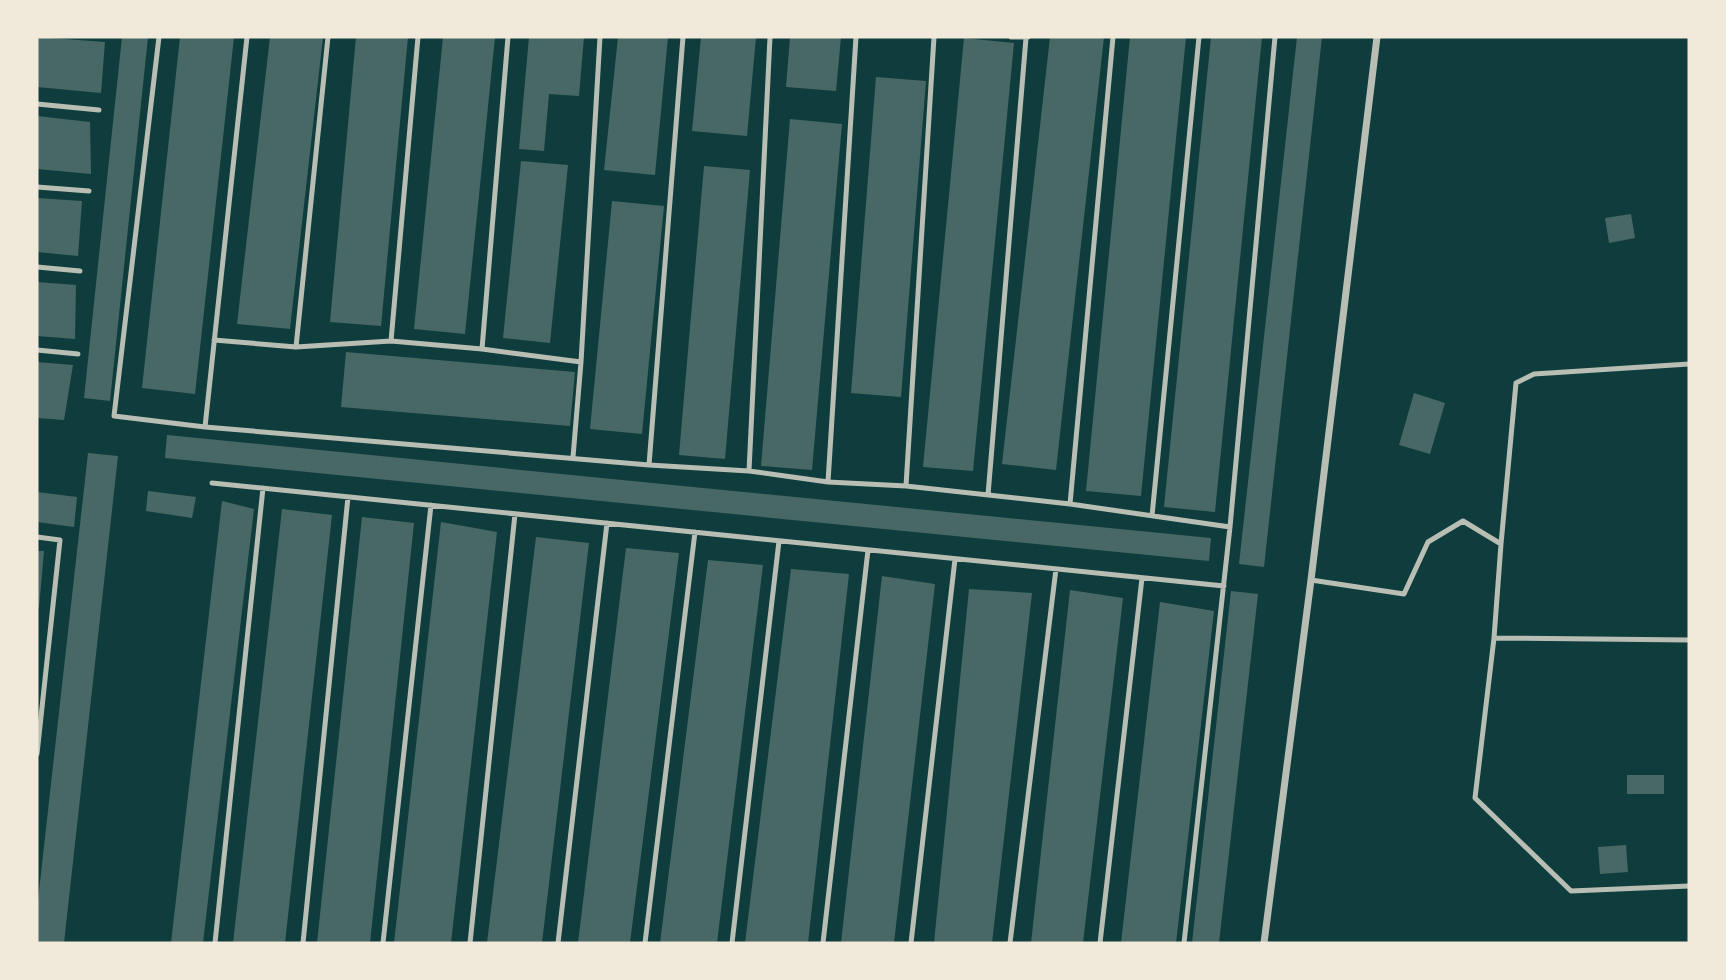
<svg xmlns="http://www.w3.org/2000/svg" width="1726" height="980" font-family="Manrope,sans-serif">
<rect width="100%" height="100%" fill="#0f3d3e"/>
<path fill="#486865" d="M37 37 105 42 101 93 37 87Z
M122 37H148L110 401 84 398Z
M180 37H234L195 394 142 388Z
M270 37H323L290 329 237 324Z
M356 37H408L381 326 330 322Z
M443 37H495L465 334 414 329Z
M529 37H584L579 96 549 94 544 151 519 149Z
M618 37H668L655 175 604 170Z
M701 37H756L747 136 692 131Z
M790 37H841L836 91 786 87Z
M1050 37H1104L1056 470 1002 464Z
M1130 37H1186L1141 496 1086 491Z
M1211 37H1262L1215 512 1164 507Z
M1297 37H1322L1264 567 1239 564Z
M964 38 1014 43 973 471 923 467Z
M876 77 926 81 901 397 851 393Z
M37 116 90 122 91 174 37 169Z
M790 119 842 124 812 470 761 466Z
M521 161 568 165 550 343 503 338Z
M704 166 750 170 725 459 679 455Z
M37 198 82 201 78 256 37 252Z
M612 201 664 206 642 434 590 429Z
M1631 214 1635 238 1609 243 1605 218Z
M37 282 76 285 75 339 37 336Z
M346 352 575 372 570 426 341 407Z
M37 362 73 365 64 420 37 418Z
M1414 393 1445 403 1430 454 1399 445Z
M167 435 1211 538 1209 561 165 458Z
M88 453 118 456 64 943H37V909Z
M148 491 196 497 192 518 146 511Z
M37 492 77 497 74 527 37 522Z
M222 501 254 509 203 943H171Z
M282 509 332 515 285 943H233Z
M362 517 414 523 370 943H317Z
M441 522 497 532 451 943H394Z
M536 537 589 543 542 943H487Z
M626 548 679 553 630 943H578Z
M37 551H44L39 608 37 607Z
M708 560 763 565 717 943H660Z
M791 569 849 574 808 943H745Z
M882 576 935 584 894 943H841Z
M969 589 1032 593 992 943H934Z
M1070 590 1123 598 1083 943H1031Z
M1231 591 1258 594 1219 943H1192Z
M1160 602 1214 611 1176 943H1121Z
M1627 775H1664V794H1627Z
M1626 845 1628 872 1600 874 1598 847Z"/>
<g fill="none" stroke-linecap="round" stroke-linejoin="round">
<path stroke="#b8beb3" stroke-width="5" d="M159 37 114 416 205 427 649 465 749 471 828 482 906 486 1070 504 1230 527
M1011 37H1028
M37 104 99 110
M37 187 89 191
M37 267 80 271
M214 340 296 347 391 341 482 349 581 362
M391 341 418 37
M296 347 328 37
M482 349 508 37
M37 350 78 354
M205 427 247 37
M573 457 581 362 600 37
M649 465 683 37
M749 471 770 37
M828 482 856 37
M212 483 1224 586
M906 486 934 37
M988 495 1026 38
M1070 504 1113 37
M1152 516 1199 37
M37 537 60 540 37 754
M1501 544 1516 383 1534 374 1689 364
M1311 580 1404 594 1428 542 1463 521 1501 544 1494 638 1689 640
M1494 638 1475 798 1571 891 1689 886
M215 943 263 488
M303 943 348 497
M383 943 431 505
M470 943 515 514
M558 943 607 523
M645 943 695 532
M732 943 779 541
M823 943 868 550
M911 943 955 559
M1010 943 1056 569
M1100 943 1142 578
M1184 943 1230 527 1275 37"/>
<path stroke="#b8beb3" stroke-width="7" d="M1264 943 1311 580 1377 37"/>
</g>
<rect width="1726" height="980" fill="none" stroke="#f1e9da" stroke-width="77"/>
</svg>
